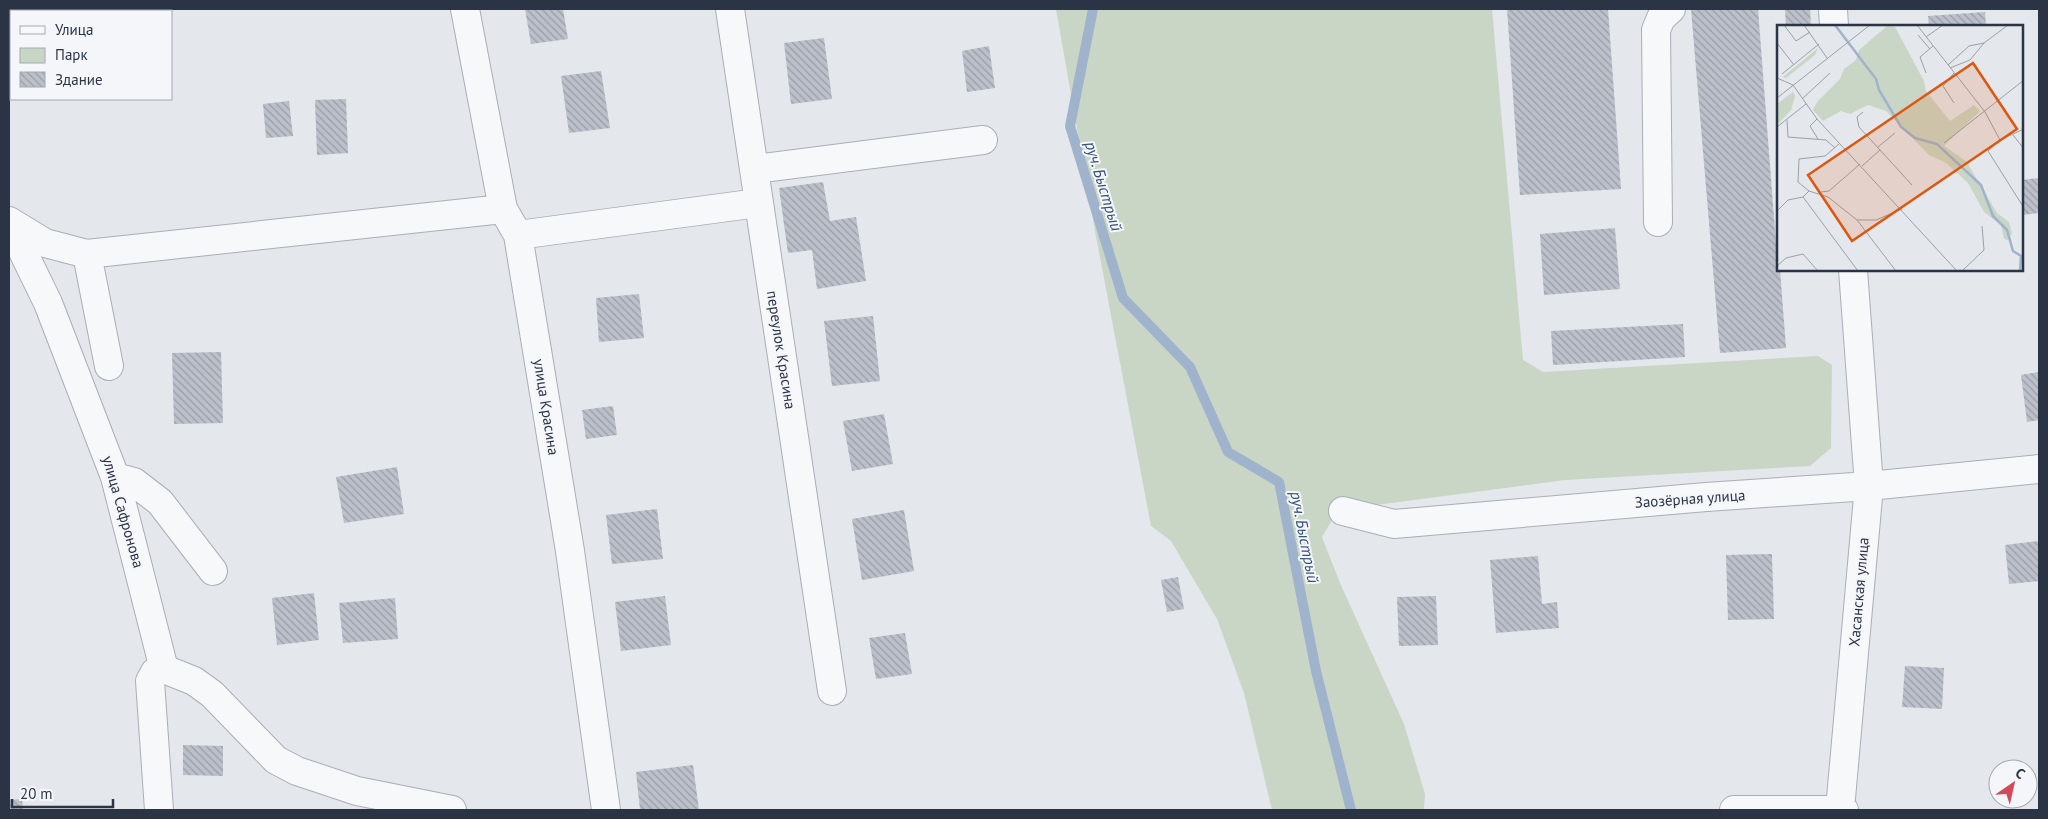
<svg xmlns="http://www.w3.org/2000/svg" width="2048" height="819" font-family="'PT Sans',sans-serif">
<defs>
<pattern id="building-back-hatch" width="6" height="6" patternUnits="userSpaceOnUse" patternTransform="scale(1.25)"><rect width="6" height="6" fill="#bbc0ca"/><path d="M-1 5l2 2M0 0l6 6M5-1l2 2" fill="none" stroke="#989da6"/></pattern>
</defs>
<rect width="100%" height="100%" fill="#e4e7ec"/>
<path fill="#c9d6c5" d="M1056 9H1492L1523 360 1543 372 1818 356 1832 365 1831 448 1810 466 1565 480 1338 510 1322 537 1340 583 1404 724 1425 794 1424 810H1272L1244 693 1217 619 1171 541 1151 526 1095 231Z"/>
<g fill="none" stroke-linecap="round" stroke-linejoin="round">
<path stroke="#9fb4cc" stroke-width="10" d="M1093 9 1070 126 1123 298 1190 367 1228 452 1279 482 1316 671 1351 810"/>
</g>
<path fill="url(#building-back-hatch)" d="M9 9H49L47 11H11V65L9 68Z
M525 9H563L568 39 531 44Z
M1507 9H1608L1621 189 1520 195Z
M1691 9H1758L1778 270H1780L1786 348 1720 353Z
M1785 9H1810L1811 26H1786Z
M1985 12 1986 26H1929L1928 16Z
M824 38 832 99 791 104 784 43Z
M989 46 995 88 967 92 962 51Z
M601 71 610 128 569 133 561 76Z
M346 99 348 153 317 155 315 100Z
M289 101 293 136 266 138 263 104Z
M2039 178V213L2022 215V180Z
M823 182 830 221 856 217 866 281 817 289 812 250 788 253 779 188Z
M1615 228 1620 289 1544 295 1540 234Z
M639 294 644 338 599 342 596 298Z
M873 316 880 381 832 386 824 321Z
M1683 324 1685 357 1553 365 1551 331Z
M221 352 223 423 174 424 172 353Z
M2039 372V420L2027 422 2021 375Z
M613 406 617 435 586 439 582 410Z
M884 414 893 464 852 471 843 421Z
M397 467 404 514 344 523 336 477Z
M657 509 663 559 612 564 606 515Z
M904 510 914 571 862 580 852 519Z
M2039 541V581L2009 584 2005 545Z
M1772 554 1774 619 1728 620 1726 555Z
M1538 556 1542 604 1557 602 1559 628 1496 633 1490 560Z
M1178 577 1184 609 1167 612 1161 580Z
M314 593 319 640 277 645 272 598Z
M665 596 671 645 621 651 615 602Z
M1436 596 1438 645 1399 646 1397 597Z
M395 598 398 639 343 643 339 603Z
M905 633 912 674 876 679 869 638Z
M1905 666 1944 668 1942 709 1902 707Z
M183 745 223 746V776L183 775Z
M693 765 699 810H640L636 772Z
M22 799 23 810H9V800Z"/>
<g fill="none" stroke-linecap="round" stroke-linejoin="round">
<defs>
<path id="minor" d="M465 9 503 209 518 235 570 551 606 810
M730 9 832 691
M1833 9 1834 26
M755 169 983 140
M9 221 45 243 87 254 503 209
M1658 222 1656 30 1661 18 1671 9
M9 223 48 303 115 477 164 669 155 672 150 681 159 810
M518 235 758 203
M87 254 109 366
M115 477 134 482 160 502 213 571
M1343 511 1394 524 1706 497 1869 486 2039 469
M164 669 194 681 212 694 276 760 297 771 357 791 452 810
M1840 809 1869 486 1853 270
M1734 810H1844"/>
</defs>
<use href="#minor" stroke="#a9aeb7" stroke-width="30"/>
<use href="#minor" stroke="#f7f8fa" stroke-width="28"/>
</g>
<g text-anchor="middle" stroke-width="4" stroke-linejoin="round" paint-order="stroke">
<g font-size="15" fill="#2b3445" stroke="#f4f6f9">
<text transform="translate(781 350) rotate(81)" y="5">переулок Красина</text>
<text transform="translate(546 407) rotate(81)" y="5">улица Красина</text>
<text transform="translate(1690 499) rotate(-4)" y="5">Заозёрная улица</text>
<text transform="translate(123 512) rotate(74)" y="5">улица Сафронова</text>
<text transform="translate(1859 592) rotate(-85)" y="5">Хасанская улица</text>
</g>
<g font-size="16" font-style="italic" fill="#34527a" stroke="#f4f6f9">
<text transform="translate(1104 186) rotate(73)" y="6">руч. Быстрый</text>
<text transform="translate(1305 537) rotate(79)" y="6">руч. Быстрый</text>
</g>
</g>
<g transform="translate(1777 25)">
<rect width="246" height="246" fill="#e4e7ec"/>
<path d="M110 1 118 2 147 56 149 66 173 96 197 80 203 86 167 121 189 136 220 188 232 197 235 208 231 215 227 214 224 200 207 187 191 158 169 138 152 130 109 86 91 80 73 89 64 86 46 96 36 85 40 77 63 54 67 44 79 35 82 25ZM41 23 38 30 9 53 6 52ZM16 67 18 71 14 85 0 100V79Z" fill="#c9d6c5"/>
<path fill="none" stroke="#9fb4cc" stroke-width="2.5" d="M58 0 99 54 102 65 124 102 138 113 160 119 204 160 216 191 230 205 236 226 244 231 243 246"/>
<path fill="none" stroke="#9a9fa9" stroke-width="1" d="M7 0 19 16 33 7M27 0 50 33M140 0 208 87 223 115M141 10 153 24M149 12 166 0M0 18 17 40M171 40 192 21 207 18M173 43 193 35 207 18 231 0M149 48 143 32 156 21M5 49 42 19M0 53 16 60 40 94 180 246M0 73 93 0M25 74 53 48M177 78 166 61 177 48M86 87 80 92 82 102 135 160M40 94 33 101 41 114M10 95 11 112 49 115 58 123M0 102 29 79M247 104 223 115 211 126 247 183M236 110 247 124M167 118 247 55M62 119 48 131 22 134 21 157 32 166 51 172 80 195 119 246M101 122 118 108M85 141 103 125M44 167 52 166 83 139M26 172 81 246M0 186 11 175 26 172 32 166M80 195H99L125 184M0 241 9 233 26 229 41 246M185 246 207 225 205 201"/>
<path fill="#df570f" fill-opacity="0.15" stroke="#df570f" stroke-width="2.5" d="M196 38 240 104 75 216 31 150Z"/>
<rect width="246" height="246" fill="none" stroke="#2b3445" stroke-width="2.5"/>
</g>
<rect width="2048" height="819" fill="none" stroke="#2b3445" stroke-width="20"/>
<rect x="10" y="10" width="162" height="90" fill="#f4f6f9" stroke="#a4a8b1"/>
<rect x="20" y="26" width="25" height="8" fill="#f7f8fa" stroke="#a4a8b1"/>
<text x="55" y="35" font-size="15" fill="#2b3445">Улица</text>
<rect x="20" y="48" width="25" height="15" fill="#c9d6c5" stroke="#a4a8b1"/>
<text x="55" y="60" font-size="15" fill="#2b3445">Парк</text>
<rect x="20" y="72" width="25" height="15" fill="url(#building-back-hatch)" stroke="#a4a8b1"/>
<text x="55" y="85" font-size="15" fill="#2b3445">Здание</text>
<g transform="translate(2013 784) rotate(34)"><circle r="24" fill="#f4f6f9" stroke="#a4a8b1"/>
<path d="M0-4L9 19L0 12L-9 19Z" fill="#d1495b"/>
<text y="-8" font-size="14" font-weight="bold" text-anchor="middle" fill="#2b3445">С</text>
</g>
<path d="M12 799v8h101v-8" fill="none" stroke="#2b3445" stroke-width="2.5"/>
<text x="20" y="799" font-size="15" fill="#2b3445" stroke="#f4f6f9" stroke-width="4" paint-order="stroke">20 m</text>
</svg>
